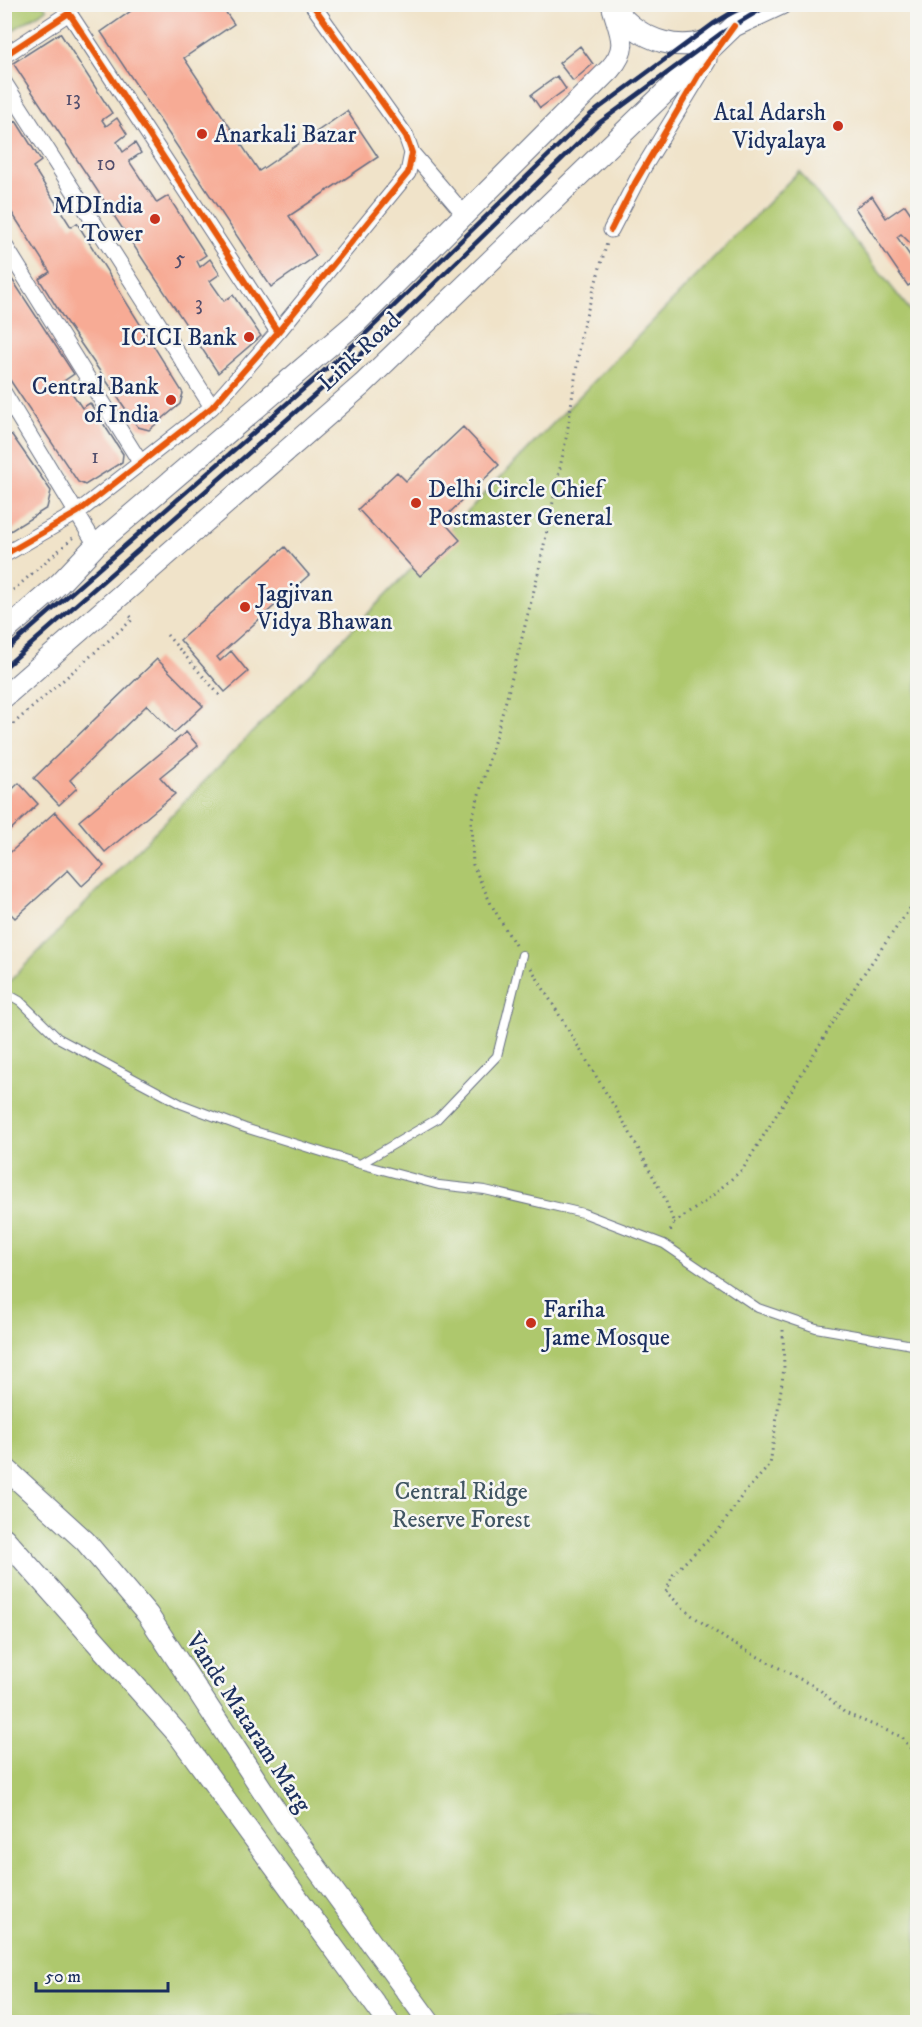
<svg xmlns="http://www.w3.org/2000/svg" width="922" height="2027" font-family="'IM FELL DW Pica',serif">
<rect width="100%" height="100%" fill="#f6f6f2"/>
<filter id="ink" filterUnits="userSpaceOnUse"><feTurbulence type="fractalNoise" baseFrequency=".0167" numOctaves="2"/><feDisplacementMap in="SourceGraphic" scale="12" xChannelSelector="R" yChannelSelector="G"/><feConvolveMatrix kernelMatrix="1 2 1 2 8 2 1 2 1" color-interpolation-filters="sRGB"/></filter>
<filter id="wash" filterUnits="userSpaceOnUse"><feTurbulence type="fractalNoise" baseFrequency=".008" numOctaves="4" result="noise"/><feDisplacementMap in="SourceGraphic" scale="24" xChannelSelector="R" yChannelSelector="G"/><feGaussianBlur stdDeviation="1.35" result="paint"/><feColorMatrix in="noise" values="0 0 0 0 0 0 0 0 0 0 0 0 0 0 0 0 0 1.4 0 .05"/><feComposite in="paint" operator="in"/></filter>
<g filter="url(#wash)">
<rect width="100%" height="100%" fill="#f0e3c9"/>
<path fill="#aec86d" stroke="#647c66" stroke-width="1.5" d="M5 4 43 5 47 9 5 35Z
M799 171 917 319V2022H5L4 987Z"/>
<g id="blocks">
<path fill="#f7ab95" d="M141 4 147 9 153 4H220L234 24 184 58 259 171 347 111 378 157 289 216 316 256 271 287 101 32Z
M60 33 112 113 102 120 106 126 117 118 127 134 117 142 123 152 135 143 141 153 129 161 157 203 168 196 206 255 197 261 200 267 210 259 220 274 210 281 224 301 233 295 261 336 218 373 13 63Z
M580 46 593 64 573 81 559 63Z
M557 76 566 89 540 108 531 95Z
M16 121 41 161 33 167 71 227 77 223 183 393 180 404 149 430 138 427 64 319 39 279 50 272 5 202V125L6 127Z
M872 196 886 218 905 205 918 224 916 241 910 243 901 234 897 237 915 263 918 262V280L908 286 855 208Z
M4 267 74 374 64 381 82 408 90 403 123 454 122 462 85 485 78 482 4 371Z
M463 427 499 465 442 520 460 540 420 576 358 509 397 472 406 481Z
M4 433 12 435 51 491 47 508 4 535Z
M285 547 309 575 217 657 220 661 231 651 248 672 225 692 180 640Z
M157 659 203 706 174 733 147 705 70 780 77 788 59 805 34 778Z
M186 732 198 746 160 777 175 794 105 852 79 821Z
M19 783 38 804 4 836V797Z
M55 812 104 866 82 886 68 870 15 918 4 907V858Z"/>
</g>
</g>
<g filter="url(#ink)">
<use href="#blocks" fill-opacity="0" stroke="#666e83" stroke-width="1.5"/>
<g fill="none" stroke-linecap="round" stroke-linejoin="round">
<defs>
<path id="lane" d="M4 992 20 1001 58 1038 181 1104 245 1128 360 1164 439 1185 485 1190 583 1213 664 1244 758 1308 816 1328 918 1346
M360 1164 437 1119 497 1056 522 955"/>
<path id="street" d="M4 56 69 13 278 332
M4 82 212 407
M412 153 464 214
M611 230 642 170 709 60
M4 244 140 462
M4 393 96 545
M4 555 78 512 212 407 278 332 408 173 412 153 406 136 312 4"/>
<path id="secondary" d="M615 9C640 41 683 56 719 35
M4 632 60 583 96 545 357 322 610 69C631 46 619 32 612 4
M4 697 363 384 734 26 781 4
M4 1467 85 1541 148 1615 286 1826 429 2022
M4 1538 177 1733 388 2022"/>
</defs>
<use href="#lane" stroke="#666e83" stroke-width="10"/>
<use href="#street" stroke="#666e83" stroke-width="17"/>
<use href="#secondary" stroke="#666e83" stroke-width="23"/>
<path stroke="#666e83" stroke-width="3" stroke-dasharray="1.5 4.5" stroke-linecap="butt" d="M4 598 73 538
M167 635 222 698
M4 732 133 619 127 613
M515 945 491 904 473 865 471 822 507 697 538 574 567 434 582 330 607 243
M531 968 629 1131 665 1199 674 1223 669 1234
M674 1223 706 1201 743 1169 860 979 918 897
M783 1330 784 1368 770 1465 743 1494 721 1527 674 1573 666 1592 690 1614 730 1642 819 1689 845 1713 902 1737 918 1759"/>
<use href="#lane" stroke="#fff" stroke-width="8"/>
<use href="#street" stroke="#fff" stroke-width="15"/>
<use href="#secondary" stroke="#fff" stroke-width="21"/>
<path stroke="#1b2f5e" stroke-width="4.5" d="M4 652 358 341 591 114 713 24 746 4
M4 668 366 350 599 123 720 34 770 4"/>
<defs>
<path id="cycleway" d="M4 56 69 13 278 332
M611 230 635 183 698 76 734 26
M4 555 78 512 212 407 278 332 408 173 412 153 406 136 312 4"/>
</defs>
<use href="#cycleway" stroke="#f6f6f2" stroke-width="10"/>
<use href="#cycleway" stroke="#e8590c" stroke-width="6"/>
</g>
</g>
<g fill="#c8321e" stroke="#f6f6f2" stroke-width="2">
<circle cx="838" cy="126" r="6"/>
<circle cx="202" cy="134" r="6"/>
<circle cx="155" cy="219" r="6"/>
<circle cx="249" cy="337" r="6"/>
<circle cx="171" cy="400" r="6"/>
<circle cx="416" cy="503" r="6"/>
<circle cx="245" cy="607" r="6"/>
<circle cx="531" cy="1323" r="6"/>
</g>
<g text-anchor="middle" stroke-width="5" stroke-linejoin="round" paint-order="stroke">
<g font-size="21" fill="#524e6c">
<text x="73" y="105">13</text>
<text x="106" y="170">10</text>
<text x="180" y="265">5</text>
<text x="199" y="310">3</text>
<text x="95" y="463">1</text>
</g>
<g font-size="24" fill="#1b2f5e" stroke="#f6f6f2" text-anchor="end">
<text x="826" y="120">Atal Adarsh<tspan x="826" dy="28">Vidyalaya</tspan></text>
<text x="214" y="142" text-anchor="start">Anarkali Bazar</text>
<text x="143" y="213">MDIndia<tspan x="143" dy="28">Tower</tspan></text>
<text x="237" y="345">ICICI Bank</text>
<text x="159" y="394">Central Bank<tspan x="159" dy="28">of India</tspan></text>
<text x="428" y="497" text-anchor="start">Delhi Circle Chief<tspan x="428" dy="28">Postmaster General</tspan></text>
<text x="257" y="601" text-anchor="start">Jagjivan<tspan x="257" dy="28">Vidya Bhawan</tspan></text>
<text x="543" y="1317" text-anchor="start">Fariha<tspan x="543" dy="28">Jame Mosque</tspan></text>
</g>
<g font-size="24" fill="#1b2f5e" stroke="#f6f6f2">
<text transform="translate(359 351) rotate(-43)" y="8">Link Road</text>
<text transform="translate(249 1722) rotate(57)" y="8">Vande Mataram Marg</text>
</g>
<g font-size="24" fill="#405562" stroke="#f6f6f2">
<text x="461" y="1499">Central Ridge<tspan x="461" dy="28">Reserve Forest</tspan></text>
</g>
</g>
<rect width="922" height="2027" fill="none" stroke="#f6f6f2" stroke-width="24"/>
<path d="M36 1982v9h132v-9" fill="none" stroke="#1b2f5e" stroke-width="3"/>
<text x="45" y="1982" font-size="18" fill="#1b2f5e" stroke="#f6f6f2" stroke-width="4.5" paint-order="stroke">50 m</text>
</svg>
